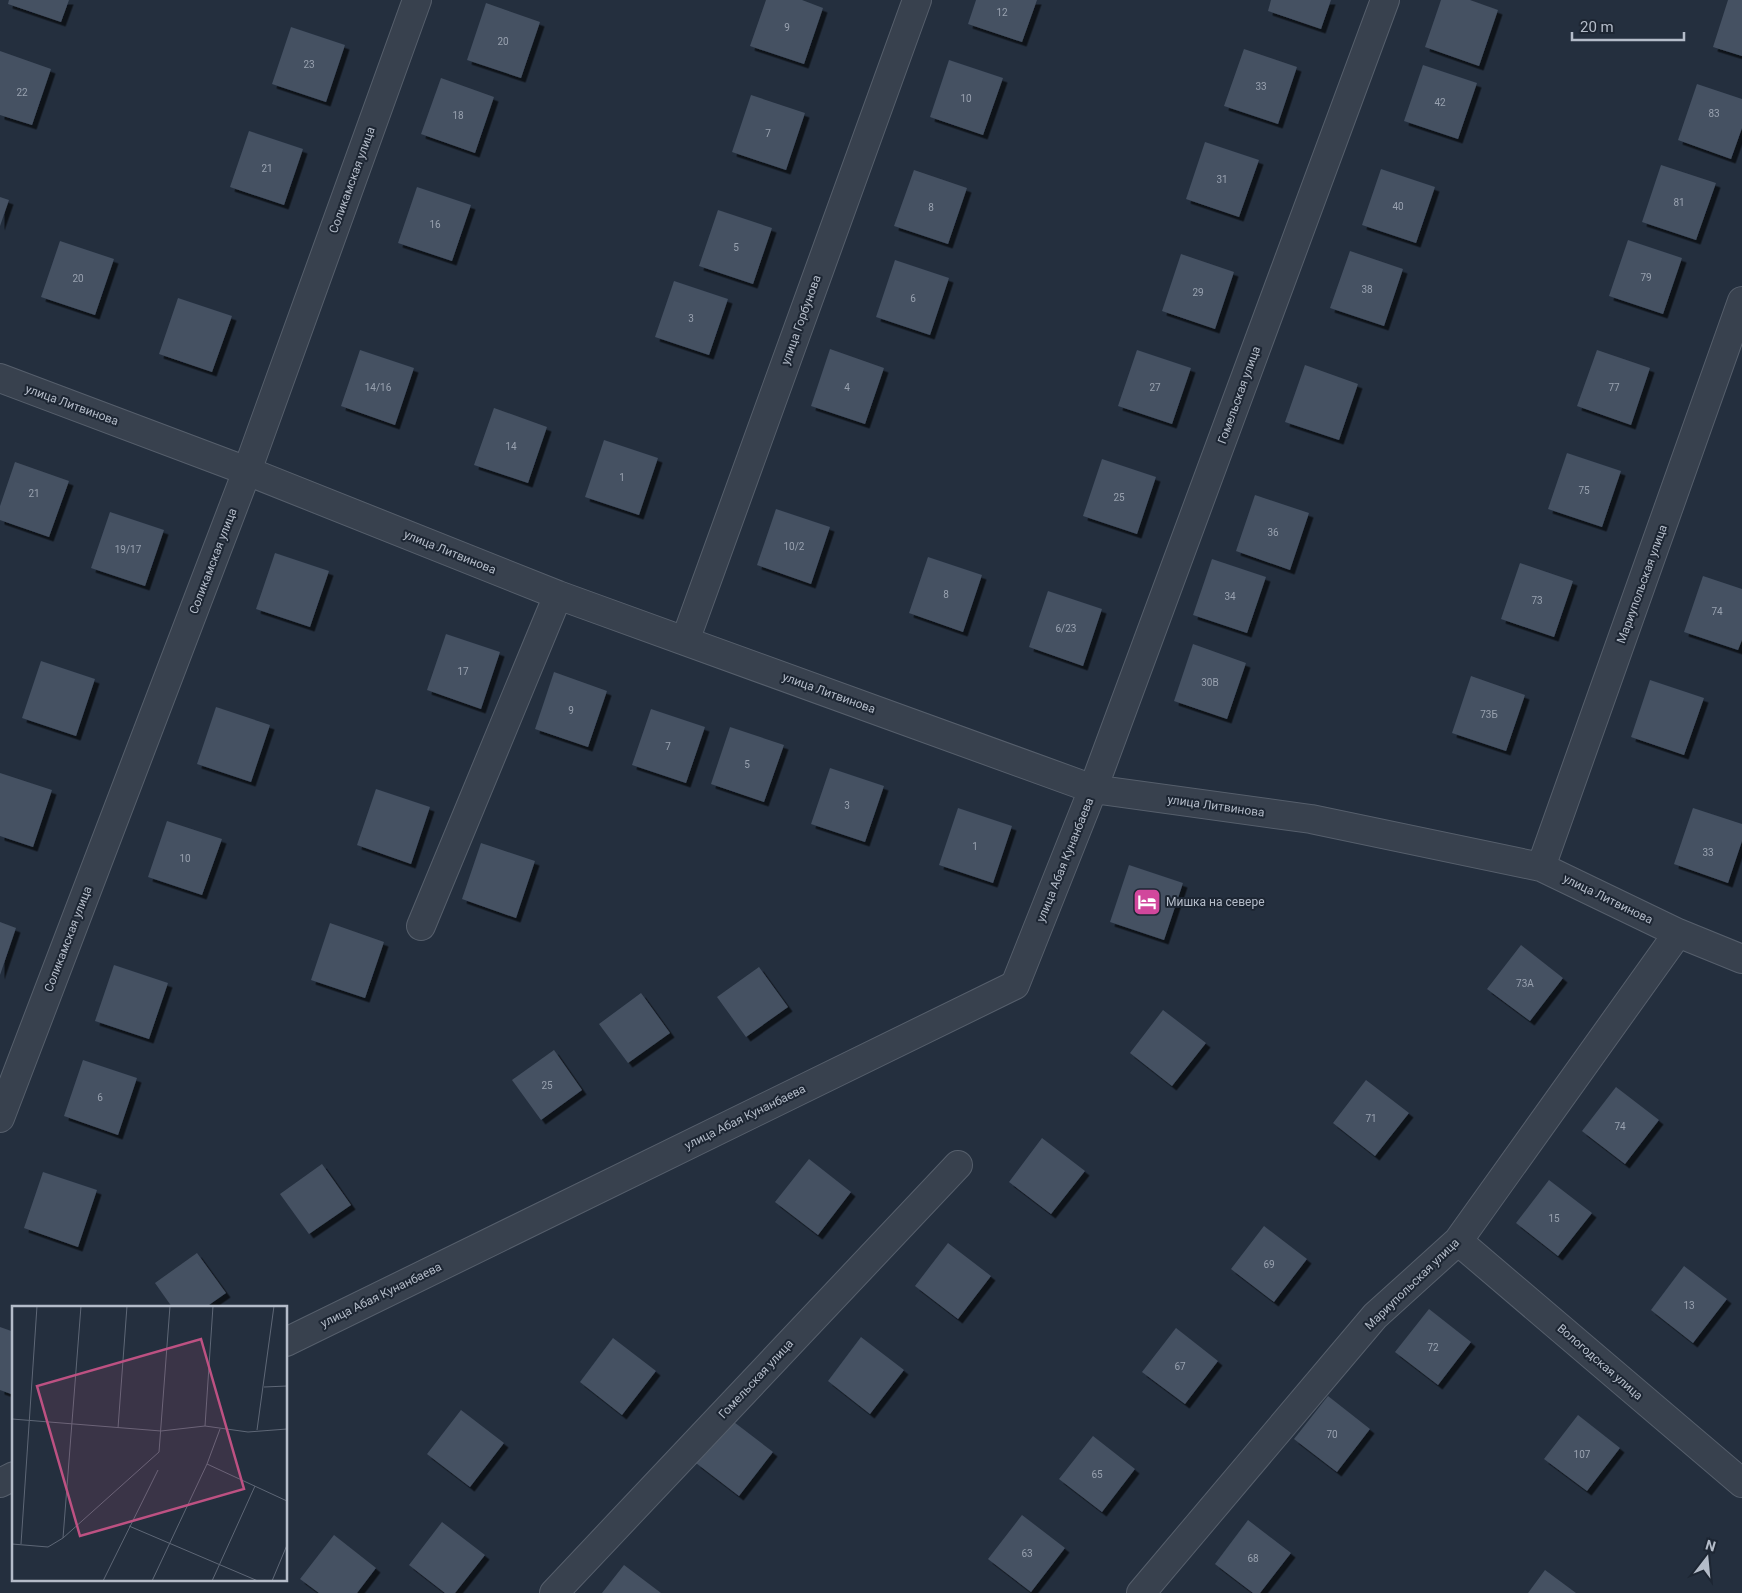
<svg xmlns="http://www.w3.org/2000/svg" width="1742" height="1593" font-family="Roboto,sans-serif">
<defs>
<filter id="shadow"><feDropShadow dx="4.5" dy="4.5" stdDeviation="0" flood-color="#0009"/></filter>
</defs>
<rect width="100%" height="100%" fill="#242f3e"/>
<path fill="#455162" filter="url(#shadow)" d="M9 0H69L61 22 8 4Z
M766 0H802L823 8 804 64 750 46Z
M976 0H1037L1022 42 968 24Z
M1271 0H1331L1321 29 1268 11Z
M1441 0H1470L1498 10 1479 66 1425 47Z
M1728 0H1742V56L1713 47Z
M486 3 540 22 521 78 467 60Z
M291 27 345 45 326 102 272 84Z
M1244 49 1297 67 1278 124 1224 106Z
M0 51 51 69 32 125 0 115Z
M949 60 1003 78 983 135 930 117Z
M1423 65 1477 83 1458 139 1404 121Z
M441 78 494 97 475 153 421 134Z
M1697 84 1742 99V128L1731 159 1678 140Z
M751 95 805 113 786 170 732 152Z
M249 131 303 149 284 205 230 187Z
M1205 142 1259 160 1239 217 1186 199Z
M1661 165 1716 183 1696 240 1642 222Z
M1381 169 1435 187 1416 243 1362 225Z
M914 170 967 188 948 244 894 226Z
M417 187 471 205 452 261 398 243Z
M0 197 9 200 0 226Z
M718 210 772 228 753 284 699 266Z
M1628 240 1682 258 1663 314 1609 296Z
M60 241 114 259 95 315 41 297Z
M1350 251 1403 269 1384 326 1330 308Z
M1181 254 1234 272 1215 329 1162 311Z
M895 260 949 278 930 335 876 317Z
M674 281 728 299 709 355 655 337Z
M178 298 232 316 212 372 159 354Z
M830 349 884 368 865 424 811 406Z
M360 350 414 368 395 425 341 406Z
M1137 350 1191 368 1172 424 1118 406Z
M1597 350 1650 368 1631 425 1577 406Z
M1305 365 1358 384 1339 440 1285 422Z
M494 408 547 427 528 483 474 465Z
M604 440 658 458 639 515 585 497Z
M1567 453 1621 471 1602 527 1548 509Z
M1102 459 1156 477 1137 534 1083 516Z
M15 462 69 481 49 537 0 520V506Z
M1255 495 1309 513 1290 570 1236 551Z
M776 509 830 527 811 584 757 565Z
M110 512 164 530 145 586 91 568Z
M275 553 329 571 310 627 256 609Z
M928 557 982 575 963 632 909 613Z
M1212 559 1266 577 1247 633 1193 615Z
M1520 563 1573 581 1554 637 1501 619Z
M1703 576 1742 589V640L1738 650 1684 632Z
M1048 591 1102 609 1083 666 1029 647Z
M446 634 500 652 481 709 427 690Z
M1193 644 1246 663 1227 719 1174 701Z
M41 661 95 679 76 736 22 718Z
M554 672 607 691 588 747 535 729Z
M1471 676 1525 695 1506 751 1452 733Z
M1650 680 1704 698 1684 755 1631 737Z
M216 707 270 725 251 782 197 764Z
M651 709 705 727 686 783 632 765Z
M730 727 784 745 764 802 711 784Z
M830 768 884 786 865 842 811 824Z
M0 773 52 790 33 847 0 836Z
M376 789 430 807 411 864 357 845Z
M958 808 1012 826 993 883 939 865Z
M1693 808 1742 824V841L1728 883 1674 864Z
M167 821 222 839 202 895 148 877Z
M481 843 535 861 516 918 462 899Z
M1129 865 1183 883 1164 940 1110 922Z
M0 922 16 928 0 975Z
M330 923 384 942 365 998 311 980Z
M1521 945 1563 978 1530 1021 1487 989Z
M114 965 168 983 149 1039 95 1021Z
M759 967 788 1007 746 1037 717 997Z
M641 993 670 1033 628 1063 599 1024Z
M1163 1010 1206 1043 1172 1086 1130 1053Z
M554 1050 582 1090 541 1120 512 1080Z
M83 1060 137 1078 118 1135 64 1116Z
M1366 1080 1409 1113 1375 1156 1333 1123Z
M1616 1087 1659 1120 1625 1164 1582 1131Z
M1042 1138 1085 1171 1051 1214 1009 1182Z
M809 1159 851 1192 818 1235 775 1202Z
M322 1164 351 1205 309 1234 280 1194Z
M43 1172 97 1190 78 1247 24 1228Z
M1549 1180 1592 1213 1558 1256 1516 1223Z
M1264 1226 1307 1259 1274 1302 1231 1269Z
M948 1243 991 1276 958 1319 915 1286Z
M197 1253 226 1293 206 1307H172L155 1283Z
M1684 1266 1727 1299 1693 1343 1651 1310Z
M1429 1309 1471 1342 1438 1385 1395 1352Z
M0 1327 14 1332V1395L0 1390Z
M1176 1328 1218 1361 1185 1404 1142 1372Z
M861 1337 904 1370 870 1414 828 1381Z
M613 1338 656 1371 622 1415 580 1382Z
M1328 1396 1370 1429 1337 1472 1294 1439Z
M461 1410 504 1443 470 1487 427 1454Z
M1578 1415 1620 1448 1587 1491 1544 1459Z
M730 1419 773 1452 739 1496 696 1463Z
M1093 1436 1135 1469 1102 1512 1059 1479Z
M1022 1515 1065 1548 1031 1592 988 1559Z
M1248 1520 1291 1553 1260 1593H1253L1215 1564Z
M442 1522 485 1555 455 1593H445L409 1565Z
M334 1535 376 1568 357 1593H319L300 1579Z
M624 1565 661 1593H602Z
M1545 1570 1576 1593H1528Z"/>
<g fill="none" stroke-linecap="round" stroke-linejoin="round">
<defs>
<path id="minor" d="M0 378 247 471 558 595 1093 789 1311 819 1541 867 1678 933 1742 959
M685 641 917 0
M1541 867 1742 301
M421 926 558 595
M0 1118 247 471 417 0
M1458 1241 1742 1483
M286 1342 1015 985 1093 789 1385 0
M0 1483 14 1476
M554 1593 958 1165
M1141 1593 1375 1316 1458 1241 1678 933"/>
</defs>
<use href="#minor" stroke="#565f6c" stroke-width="30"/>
<use href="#minor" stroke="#38414e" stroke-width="28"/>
</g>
<defs>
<symbol id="hotel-square" viewBox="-11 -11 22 22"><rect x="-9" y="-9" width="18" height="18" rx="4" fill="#d1479c" stroke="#1d2633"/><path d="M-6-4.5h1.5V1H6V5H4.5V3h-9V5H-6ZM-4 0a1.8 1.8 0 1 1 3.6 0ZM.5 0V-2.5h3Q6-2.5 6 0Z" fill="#fff"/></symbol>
</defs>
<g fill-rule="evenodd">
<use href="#hotel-square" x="1131" y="886" width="32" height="32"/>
</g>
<g text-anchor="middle" stroke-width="4" stroke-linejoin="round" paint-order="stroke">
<g font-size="10" fill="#98a1af">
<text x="1002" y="16">12</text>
<text x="787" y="31">9</text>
<text x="503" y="45">20</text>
<text x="309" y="68">23</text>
<text x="1261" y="90">33</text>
<text x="22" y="96">22</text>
<text x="966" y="102">10</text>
<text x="1440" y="106">42</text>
<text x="1714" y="117">83</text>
<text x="458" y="119">18</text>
<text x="768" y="137">7</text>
<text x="267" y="172">21</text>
<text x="1222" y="183">31</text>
<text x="1679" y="206">81</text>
<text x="1398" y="210">40</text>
<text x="931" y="211">8</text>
<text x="435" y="228">16</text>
<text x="736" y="251">5</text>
<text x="1646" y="281">79</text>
<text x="78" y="282">20</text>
<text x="1367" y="293">38</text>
<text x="1198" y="296">29</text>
<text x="913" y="302">6</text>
<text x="691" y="322">3</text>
<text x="378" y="391">14/16</text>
<text x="847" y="391">4</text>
<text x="1155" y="391">27</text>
<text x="1614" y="391">77</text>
<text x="511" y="450">14</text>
<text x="622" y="481">1</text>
<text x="1584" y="494">75</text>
<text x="34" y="497">21</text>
<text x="1119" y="501">25</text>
<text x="1273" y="536">36</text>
<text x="794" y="550">10/2</text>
<text x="128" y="553">19/17</text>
<text x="946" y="598">8</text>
<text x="1230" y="600">34</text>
<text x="1537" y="604">73</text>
<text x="1717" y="615">74</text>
<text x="1066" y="632">6/23</text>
<text x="463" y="675">17</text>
<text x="1210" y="686">30В</text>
<text x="571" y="714">9</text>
<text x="1489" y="718">73Б</text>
<text x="668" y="750">7</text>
<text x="747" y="768">5</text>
<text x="847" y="809">3</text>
<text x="975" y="850">1</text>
<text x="1708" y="856">33</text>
<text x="185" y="862">10</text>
<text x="1525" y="987">73А</text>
<text x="547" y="1089">25</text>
<text x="100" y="1101">6</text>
<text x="1371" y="1122">71</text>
<text x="1620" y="1130">74</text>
<text x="1554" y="1222">15</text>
<text x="1269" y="1268">69</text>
<text x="1689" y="1309">13</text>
<text x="1433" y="1351">72</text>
<text x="1180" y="1370">67</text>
<text x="1332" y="1438">70</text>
<text x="1582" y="1458">107</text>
<text x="1097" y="1478">65</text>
<text x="1027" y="1557">63</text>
<text x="1253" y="1562">68</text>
</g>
<g font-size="12" fill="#b4bcc9" stroke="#1d2633">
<text transform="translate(352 180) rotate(-70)" y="4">Соликамская улица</text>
<text transform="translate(801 320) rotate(-70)" y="4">улица Горбунова</text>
<text transform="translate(1239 395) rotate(-70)" y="4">Гомельская улица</text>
<text transform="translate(72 405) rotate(20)" y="4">улица Литвинова</text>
<text transform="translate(450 552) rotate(22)" y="4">улица Литвинова</text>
<text transform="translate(213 561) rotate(-69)" y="4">Соликамская улица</text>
<text transform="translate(1642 584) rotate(-70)" y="4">Мариупольская улица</text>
<text transform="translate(829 693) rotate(20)" y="4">улица Литвинова</text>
<text transform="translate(1216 806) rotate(8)" y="4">улица Литвинова</text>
<text transform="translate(1065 860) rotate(-68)" y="4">улица Абая Кунанбаева</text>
<text transform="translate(1608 899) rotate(26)" y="4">улица Литвинова</text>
<text transform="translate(68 939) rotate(-69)" y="4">Соликамская улица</text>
<text transform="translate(745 1117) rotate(-26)" y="4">улица Абая Кунанбаева</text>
<text transform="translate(1412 1284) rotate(-44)" y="4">Мариупольская улица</text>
<text transform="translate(381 1295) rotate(-26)" y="4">улица Абая Кунанбаева</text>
<text transform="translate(1600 1362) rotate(41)" y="4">Вологодская улица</text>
<text transform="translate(756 1379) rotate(-47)" y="4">Гомельская улица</text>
</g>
<g font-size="12" fill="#b4bcc9" stroke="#1d2633" text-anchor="start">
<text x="1166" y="906">Мишка на севере</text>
</g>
</g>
<g transform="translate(12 1306)">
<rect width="275" height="275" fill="#242f3e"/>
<path fill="none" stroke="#5e6776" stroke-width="1" d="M252 81 275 80M0 113 149 125 193 120 236 126 275 123M193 120 201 0M106 122 115 0M245 124 262 0M195 158 275 195M117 220 246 275M51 232 69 0M0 238 36 241 51 232 147 146 158 0M9 238 25 0M91 275 146 164M140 275 195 158 208 123M200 275 243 180M260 275 275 239"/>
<path fill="#bd5182" fill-opacity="0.15" stroke="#bd5182" stroke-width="2.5" d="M189 33 232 183 68 230 25 80Z"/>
<rect width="275" height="275" fill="none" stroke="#b4bcc9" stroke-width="2.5"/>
</g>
<g transform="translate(1707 1558) rotate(16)" stroke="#1d2633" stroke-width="4" paint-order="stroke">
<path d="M0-4L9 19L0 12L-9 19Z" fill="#b4bcc9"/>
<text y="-8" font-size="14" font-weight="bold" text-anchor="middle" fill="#b4bcc9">N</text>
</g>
<path d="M1572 32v8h112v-8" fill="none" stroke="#b4bcc9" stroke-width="2.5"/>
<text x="1580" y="32" font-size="15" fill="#b4bcc9" stroke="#1d2633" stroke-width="4" paint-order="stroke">20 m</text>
</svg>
